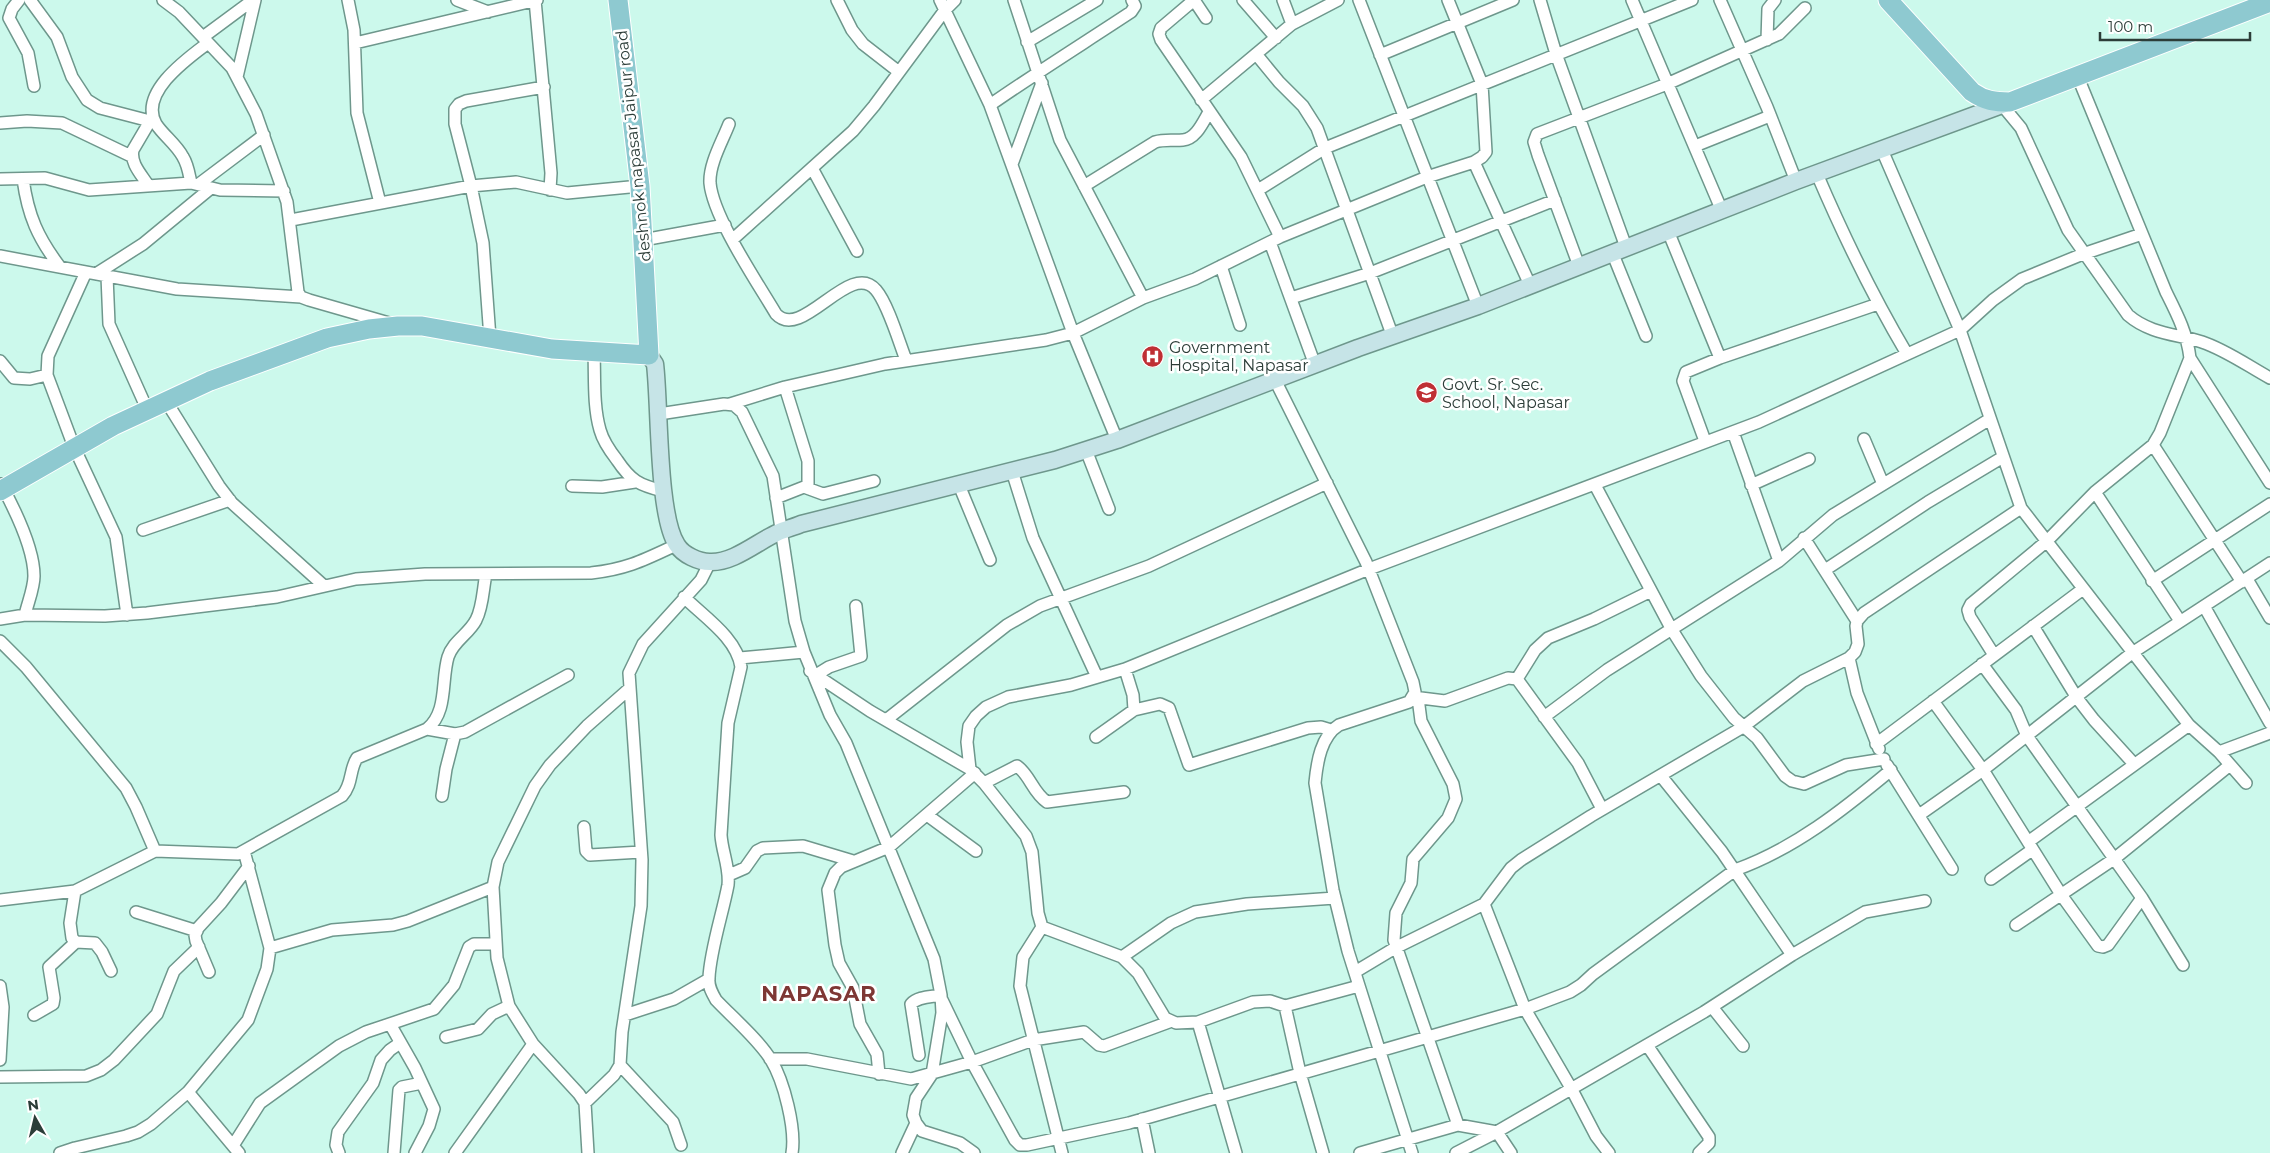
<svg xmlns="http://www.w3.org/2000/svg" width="2270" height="1153" font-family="Montserrat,sans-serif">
<rect width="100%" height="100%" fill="#ccf9ec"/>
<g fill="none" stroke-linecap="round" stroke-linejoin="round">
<defs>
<path id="minor" d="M19 0 12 9 9 18 28 53 34 86
M30 0 57 37 72 77 87 100 100 108 150 121
M163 0 179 12 232 68 256 114 287 202 298 292 301 297 309 300 389 323
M348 0 354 30 357 113 380 203
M457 0 488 12
M535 0 551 173 550 190
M837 0 852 30 863 44 899 72
M940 0 990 105 1073 333 1117 440
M1014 0 1060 140 1143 298
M1194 0 1161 28 1159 34 1161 40 1241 157 1280 237
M1194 0 1206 18
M1243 0 1276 38
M1283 0 1292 24
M1359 0 1478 306
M1540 0 1556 54 1626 247
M1632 0 1722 211
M1720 0 1767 107 1796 181
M203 37 253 0
M1767 40 1768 9 1775 0
M1027 42 1097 0
M355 43 537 0
M1256 54 1279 82 1303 106 1317 128 1393 337
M1380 55 1513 0
M2077 75 2166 292C2177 314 2187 333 2190 358L2270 483
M237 77 255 0
M1201 100 1292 24 1338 0
M990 105C1036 73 1084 43 1131 12L1135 6 1132 0
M2002 105 2021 128 2068 230 2128 315C2150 334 2176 334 2202 342 2226 350 2248 366 2270 378
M0 123 27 121 62 123 131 156
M729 124C722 142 709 164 710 183 713 217 757 282 776 314 802 342 850 259 876 290 888 304 899 342 906 360
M1695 146 1770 116
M1882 150 1960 330 2021 508 2189 725 2219 752 2246 783
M1474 162 1530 285
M1012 164 1042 83
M812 168 857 251
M1817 174C1844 237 1872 295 1907 354
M0 179 45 178 89 190 191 183 220 190 284 191
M23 179C28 216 38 238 60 267
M191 183C189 174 188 165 183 157 176 144 164 136 156 124 138 93 188 58 208 43
M199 184 264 135
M148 185C141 174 130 163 133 150L153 116
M1084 186 1155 142C1165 139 1173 141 1183 140 1196 139 1203 122 1209 112
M1258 190 1325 148 1692 0
M291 220 471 186 516 182 567 193 640 186
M1668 231 1720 358
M643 240 725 225
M732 240 853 131 874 106 945 10 955 0
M1270 242 1315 365
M1612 252 1646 336
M0 256 177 289 301 297
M1221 266 1240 325
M1579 266 1538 155 1534 142 1537 134 1667 84 1779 34 1805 8
M86 272 48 356 47 375 74 447 116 537 127 615
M96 274 143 244 211 188
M107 276 109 324 147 409
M1291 298 1370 273 1555 200
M490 338 483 243 471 186 455 124V109L459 104 466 101 544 87
M594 353C595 377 593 406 600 430 603 441 610 451 617 460 631 481 639 485 663 491
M0 361 14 378 30 379 47 375
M1275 380 1366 562 1413 682 1415 692 1409 702 1339 725C1321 736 1317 762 1315 783L1333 890 1348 951 1412 1153
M785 387 808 461V488
M166 401 219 486 232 503 323 585
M730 404 785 387 885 364 1046 340 1073 333 1143 298 1195 279 1280 237 1427 177 1474 162 1482 157 1486 152 1482 84 1448 0
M659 414 724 404 734 405 742 412 773 476 795 621 804 652 830 715 846 743 934 959 941 995 942 1013 932 1074 916 1098 913 1115 916 1123 922 1131 960 1143 974 1153
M1733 432 1779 561
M1864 439 1883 484
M1705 441 1683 381 1686 372 1720 358 1878 304
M2153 445 2242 582
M1086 450 1109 509
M1012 471 1033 538 1097 677
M1 484C14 508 34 548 34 576 34 588 28 602 25 615
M959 485 990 560
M1595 485 1672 630 1701 676 1734 718 1757 738 1785 776 1792 781 1804 784 1846 765 1884 759
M1751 485 1809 459
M572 486 602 487 635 482
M2095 492 2180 621
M776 498 804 487 823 494 874 481
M143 530 230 500
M1804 538 1857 621
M1825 570 1928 502 2003 457
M2247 579 2270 618
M2152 581 2270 504
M684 597C704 617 737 638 741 667L728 723 721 835C722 852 730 868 728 885 723 912 710 951 709 978 708 986 712 993 716 1000 732 1017 759 1040 771 1060 784 1081 796 1129 792 1153
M2204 606 2270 723
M0 619 25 615 105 616 147 613 277 597 356 579 425 574 591 573C627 569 644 560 676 545
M2033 626 2077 698 2094 720 2134 764
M0 641 26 667 126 788 136 807 155 851
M1994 655 1970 617 1968 610 1971 604 2047 541 2095 492 2153 445 2160 433 2190 358
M740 658 804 652
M1849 658 1857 693 1879 749
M1982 664 2016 710 2027 736 2142 898 2183 965
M810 671 870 711 970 769 984 783 1026 836 1032 852 1038 913 1042 927 1122 957 1138 973 1165 1018 1176 1023 1198 1022 1253 1002 1270 1001 1285 1006 1359 986
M816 675 829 667 861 656 856 606
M1517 679 1535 650 1548 638 1594 619 1651 591
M1413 697 1445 701 1508 678 1517 679 1578 763 1602 809
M1418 698 1421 721 1453 784 1456 799 1448 818 1413 859 1411 883 1396 913 1394 940 1458 1125
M1933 701 1983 770 2062 896 2098 946 2103 947 2108 945 2142 898
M1134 710 1160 704 1169 708 1189 765 1308 728 1321 727 1331 730
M1544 717 1607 670 1779 561 1833 515 1990 419
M886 720 1007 625 1040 606 1149 566 1327 483
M427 729 455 734 465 732 568 675
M1096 737 1134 710 1133 695 1125 669
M1876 744 2083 589
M2219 752 2270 733
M1887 765 1952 869
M970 769 967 742 969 726 976 716 986 707 1008 697 1071 685 1125 669 1369 569 1759 422 1960 330 1993 300 2022 279 2083 254 2142 234
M1661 776 1722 852 1792 955
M984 783 1017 766C1030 775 1033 793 1047 802L1124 792
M442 796 446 769 455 734
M927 815 976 851
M1919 815 1983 770 2132 653 2270 563
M584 827 586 851 590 855 641 852
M2028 842 2189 725
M729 875 745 868 757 851 763 848 803 846 853 861
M1991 879 2032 850
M75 891 70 923 72 938 76 942 95 943 102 952 111 971
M0 900 75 891 155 851 238 854 342 796C353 784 349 770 357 758L427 729C448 712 441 681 448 657 453 641 469 634 476 620 483 607 483 588 486 574
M1484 904 1525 1009 1571 1088 1596 1136 1609 1153
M136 912 197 931
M2016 925 2114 859 2230 765
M1042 927 1023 957 1020 986 1062 1153
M270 948 332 930 393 925 408 921 493 887
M1122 957 1171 923 1195 912 1247 904 1335 898
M209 972 196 941 195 935 198 928 221 903 249 866
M1355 972 1395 948 1484 904 1511 868 1521 860 1591 816 1743 727 1803 681 1849 658 1855 652 1858 644 1856 626 1857 621 1864 613 2021 508
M0 986 3 1007 0 1060
M942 1000 972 1062 1015 1140 1020 1145H1027L1129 1123 1525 1009 1570 992 1581 985 1593 974 1735 870C1794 849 1843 810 1891 770
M1285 1006 1300 1073 1323 1153
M1712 1007 1743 1046
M34 1015 53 1004 54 998 49 967 76 942
M625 1015 674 999 709 979
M1198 1022 1236 1153
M390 1024 415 1068 434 1109 429 1126 415 1153
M446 1037 478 1029 492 1014 509 1006
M1647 1045 1709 1137V1143L1699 1153
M919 1055 911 1004C918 996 932 997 941 995
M770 1059H807L911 1079 972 1062 1033 1040 1084 1032 1099 1045 1104 1046 1169 1022
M620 1065 673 1122 681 1145
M879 1074 877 1054 860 1024 853 988 839 963 835 945 828 890 835 873 841 867 889 847 975 773
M0 1077 86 1076 101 1070 114 1060 157 1014 174 971 199 947
M188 1092 239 1153
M585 1103 614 1075 620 1065 622 1032 641 906 642 860 629 673 643 644 701 580 710 562
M1142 1119 1149 1153
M234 1144 260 1103 339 1046 366 1032 434 1009 454 985 469 947 474 944H496
M60 1153 75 1148 126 1136 138 1132 151 1124 188 1092 248 1020 267 969 270 948 244 851
M339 1153 336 1145 338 1132 373 1083 381 1060 390 1050 400 1043
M394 1153 399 1090 402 1087 422 1083
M455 1153 533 1044
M588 1153 585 1103 579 1094 533 1044 509 1006 497 958 493 887 498 862 535 786 550 765 587 726 629 689
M902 1153 916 1123
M1360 1153 1458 1125 1497 1132 1511 1153
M1456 1153 1493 1134 1704 1012 1792 955 1858 916 1865 912 1925 901"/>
<path id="secondary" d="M649 355 655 364C660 404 657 515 677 545 683 555 699 562 710 562 734 563 758 541 779 532 786 529 794 527 801 524L1055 460 1117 440 1358 348 1478 306 1796 181 2010 102"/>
<path id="primary" d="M1888 0 1972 92C1985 101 1995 102 2010 102L2270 2
M0 491 113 426 210 381 327 338 369 329 398 326H422L552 349 649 355 640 186 618 0"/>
</defs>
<use href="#minor" stroke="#6e978c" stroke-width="14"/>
<use href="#secondary" stroke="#6e978c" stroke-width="19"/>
<use href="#primary" stroke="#fff" stroke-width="21"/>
<use href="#minor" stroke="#fff" stroke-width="11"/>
<use href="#secondary" stroke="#c6e4e7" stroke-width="16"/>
<use href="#primary" stroke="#8ec9d0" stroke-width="19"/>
</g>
<defs>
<symbol id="hospital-disc" viewBox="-11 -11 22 22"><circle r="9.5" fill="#bf2f34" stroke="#fff"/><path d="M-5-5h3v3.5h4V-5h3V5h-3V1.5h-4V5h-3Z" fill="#fff"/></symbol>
<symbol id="school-disc" viewBox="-11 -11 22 22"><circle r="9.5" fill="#bf2f34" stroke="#fff"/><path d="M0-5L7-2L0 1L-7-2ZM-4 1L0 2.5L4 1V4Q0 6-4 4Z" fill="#fff"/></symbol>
</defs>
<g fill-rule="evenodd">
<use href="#hospital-disc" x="1140" y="344" width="25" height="25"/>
<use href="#school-disc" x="1414" y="380" width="25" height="25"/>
</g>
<g text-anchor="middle" stroke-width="5" stroke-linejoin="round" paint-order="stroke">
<g font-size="16" fill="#2c3d38" stroke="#fff">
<text transform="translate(633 146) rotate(-96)" y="6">deshnok napasar Jaipur road</text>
</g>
<g font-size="16" fill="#2c3d38" stroke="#fff" text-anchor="start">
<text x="1169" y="353">Government<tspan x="1169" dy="18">Hospital, Napasar</tspan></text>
<text x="1442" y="390">Govt. Sr. Sec.<tspan x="1442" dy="18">School, Napasar</tspan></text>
</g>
<g font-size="21" font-weight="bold" letter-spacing="1" fill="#7e3734" stroke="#fff">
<text x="819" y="1001">NAPASAR</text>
</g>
</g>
<g transform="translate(35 1118) rotate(352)" stroke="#ffffff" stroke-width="4" paint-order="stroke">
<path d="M0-4L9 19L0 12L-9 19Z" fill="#2c3d38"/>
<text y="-8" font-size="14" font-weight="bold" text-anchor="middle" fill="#2c3d38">N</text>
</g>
<path d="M2100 32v8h150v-8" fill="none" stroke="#2c3d38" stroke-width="2.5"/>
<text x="2108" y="32" font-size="15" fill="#2c3d38" stroke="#ffffff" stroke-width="4" paint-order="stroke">100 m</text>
</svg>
